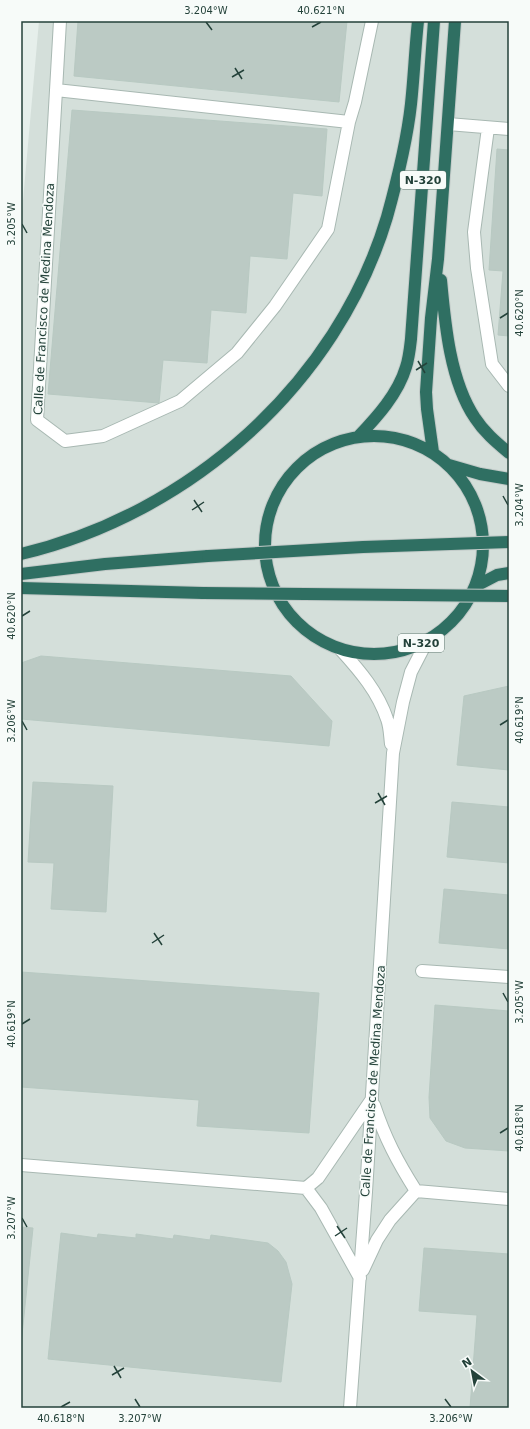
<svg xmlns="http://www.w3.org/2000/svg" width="530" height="1429" font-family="'DejaVu Sans',sans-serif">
<rect width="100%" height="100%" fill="#e6efeb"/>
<path fill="#d4dfda" d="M39 21H509V1408H21V223Z"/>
<path fill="#bbcac4" stroke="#b8c9c2" d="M78 21H347L339 102 74 76Z
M72 110 327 129 322 196 293 193 287 259 250 256 246 313 211 310 207 363 163 360 159 403 48 394Z
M497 149 509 150V336L498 335 503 271 489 270Z
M41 656 291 676 332 721 329 746 21 719V663Z
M509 686V770L457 765 464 696Z
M33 782 113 786 106 912 51 909 54 863 28 862Z
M452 802 509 807V863L447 857Z
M444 889 509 895V949L439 943Z
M21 972 319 993 309 1133 197 1126 199 1100 21 1087Z
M435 1005 509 1011V1151L465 1148 446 1141 430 1118 429 1097Z
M21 1227 33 1228 21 1345Z
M61 1233 97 1238 98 1234 136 1238V1234L173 1239 174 1235 210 1240 211 1235 268 1243 278 1251 286 1262 292 1284 281 1382 48 1359Z
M424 1248 509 1254V1408H470L477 1315 419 1311Z"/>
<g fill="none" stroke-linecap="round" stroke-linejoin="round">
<defs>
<path id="lane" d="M422 971 509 977"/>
<path id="street" d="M60 21 37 420 65 441 103 436 180 401 237 353 275 306 328 229 349 122 355 102 372 21
M56 90 349 122
M448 124 509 129
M488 128 474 232 477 268 492 364 509 386
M341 650C360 671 378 692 387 719 390 727 390 736 391 744
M21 1165 306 1188 318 1178 372 1099
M306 1188 321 1208 360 1278
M416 1191 509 1199
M363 1270 377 1240 390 1220 416 1191C397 1161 385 1138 374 1105
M350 1408 366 1192 393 753 403 702 411 672 427 641"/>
<path id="highway" d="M441 280C445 324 450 381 475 418 484 432 496 442 509 453
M265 545a109 109 0 1 1 218 0a109 109 0 1 1-218 0Z
M358 437C377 417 398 394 406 367 409 358 410 348 411 339L434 21
M433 452 427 409 426 392 431 318 438 259 455 21
M449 465 480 474 509 479
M21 554C190 514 337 384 387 217 397 181 407 141 411 104 414 76 415 49 418 21
M21 574 105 564 208 556
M476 586 497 575 509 573
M21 588 203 593"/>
</defs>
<use href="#lane" stroke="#a8b8b2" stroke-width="14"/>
<use href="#street" stroke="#a8b8b2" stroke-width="14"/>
<use href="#highway" stroke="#c2cac8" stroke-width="14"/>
<use href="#lane" stroke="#fff" stroke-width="12"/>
<use href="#street" stroke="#fff" stroke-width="12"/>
<use href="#highway" stroke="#2f6f62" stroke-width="12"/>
<defs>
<path id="highway-bridge" d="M208 556 363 547 509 542
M203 593 509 596"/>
</defs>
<use href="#highway-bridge" stroke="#c2cac8" stroke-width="14" stroke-linecap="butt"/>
<use href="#highway-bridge" stroke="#2f6f62" stroke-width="12"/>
</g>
<path fill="none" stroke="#24423a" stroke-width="1.5" d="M206 22 212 30M312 27 321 22M235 68 242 79M232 77 244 70M22 224 27 233M500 318 508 313M418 361 425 373M416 370 427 363M503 496 508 505M194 500 202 512M192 510 204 502M22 616 30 611M22 721 27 730M500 725 508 720M378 793 385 805M375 803 387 796M154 933 162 945M152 943 164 935M503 993 508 1002M22 1024 30 1019M500 1133 508 1128M22 1218 27 1227M337 1226 345 1238M335 1236 347 1228M114 1366 121 1378M112 1375 124 1368M135 1399 140 1407M445 1399 451 1407M61 1407 70 1402"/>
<g text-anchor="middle" stroke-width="3" stroke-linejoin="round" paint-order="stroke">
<g fill="#f7fbf9" stroke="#637a73" stroke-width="1">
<rect x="400" y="171" width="46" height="18" rx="3"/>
<rect x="398" y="634" width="46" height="18" rx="3"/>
</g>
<g font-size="11" font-weight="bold" fill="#24423a">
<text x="423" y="184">N-320</text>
<text x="421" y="647">N-320</text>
</g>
<g font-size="12" fill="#24423a" stroke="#f7fbf9">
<text transform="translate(44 299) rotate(-87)" y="4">Calle de Francisco de Medina Mendoza</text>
<text transform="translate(373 1081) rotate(-86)" y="4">Calle de Francisco de Medina Mendoza</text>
</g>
</g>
<rect width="530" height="1429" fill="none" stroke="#f7fbf9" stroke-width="44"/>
<g transform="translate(472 1371) rotate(328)" stroke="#f7fbf9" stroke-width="3" paint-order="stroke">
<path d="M0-3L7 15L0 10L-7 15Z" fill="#24423a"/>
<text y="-6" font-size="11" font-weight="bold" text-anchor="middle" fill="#24423a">N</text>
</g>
<rect x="22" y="22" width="486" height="1385" fill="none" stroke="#24423a" stroke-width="1.5"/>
<g font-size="10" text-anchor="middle" fill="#24423a">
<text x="206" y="14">3.204°W</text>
<text x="321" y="14">40.621°N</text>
<text transform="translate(11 224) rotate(-90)" y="4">3.205°W</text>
<text transform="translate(519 313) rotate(-90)" y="4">40.620°N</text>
<text transform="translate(519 505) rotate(-90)" y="4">3.204°W</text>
<text transform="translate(11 616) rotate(-90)" y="4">40.620°N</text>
<text transform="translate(519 720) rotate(-90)" y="4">40.619°N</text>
<text transform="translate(11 721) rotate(-90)" y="4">3.206°W</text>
<text transform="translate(519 1002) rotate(-90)" y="4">3.205°W</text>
<text transform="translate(11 1024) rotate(-90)" y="4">40.619°N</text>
<text transform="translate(519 1128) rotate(-90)" y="4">40.618°N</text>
<text transform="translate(11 1218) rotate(-90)" y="4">3.207°W</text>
<text x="61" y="1422">40.618°N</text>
<text x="140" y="1422">3.207°W</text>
<text x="451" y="1422">3.206°W</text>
</g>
</svg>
